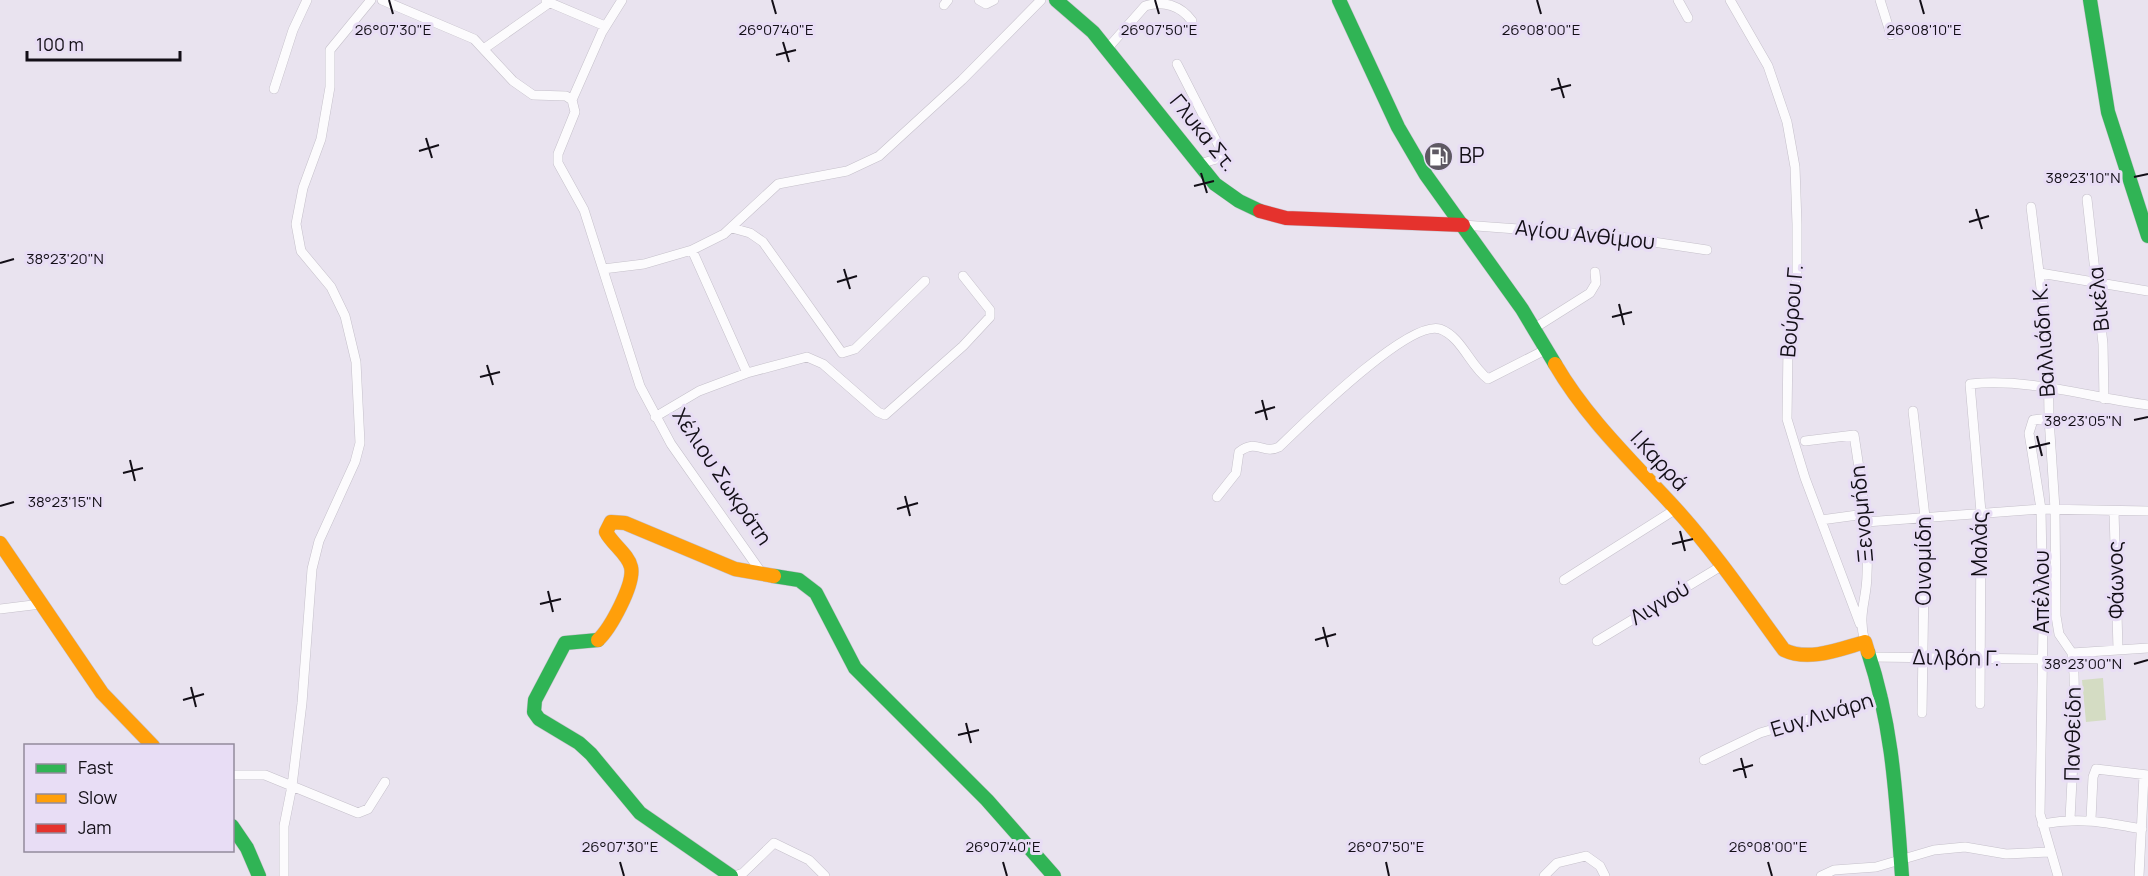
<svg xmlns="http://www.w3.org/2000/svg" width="2148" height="876" font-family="Manrope,sans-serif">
<rect width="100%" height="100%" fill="#e9e3ef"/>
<path fill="#d4dcc3" d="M2103 678 2106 720 2086 722 2082 680Z"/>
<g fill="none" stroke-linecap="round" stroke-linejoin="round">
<defs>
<path id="street" d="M382 0 474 39 513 81 533 95 566 96 572 100 575 112 558 154V163L584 210 640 386 671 444 761 572
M979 0 986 4 994 0
M1678 0 1688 18
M1730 0 1768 66 1787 122 1795 167 1797 224V274L1788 346 1787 419 1805 478 1860 624
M1880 0 1891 35
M546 1 605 26
M944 5 948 0
M485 48 549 3
M1107 49 1145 6C1164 0 1181 6 1192 21
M1177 64 1223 154 1220 158 1199 164
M274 89 293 30 307 0
M572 100 602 32 622 0
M2087 199 2103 344 2104 399
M2031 207 2048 345 2049 418 2055 509 2056 616 2059 634 2072 653 2074 674 2075 722 2070 819
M1463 225 1613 236 1707 250
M732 228 750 233 763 242 842 353 855 349 925 281
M692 250 747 373
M603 269 644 264 692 250 724 234 778 184 847 171 879 156 962 80 1041 0
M2040 273 2148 291
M1533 329 1590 293 1596 283 1595 272
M1913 411 1925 517 1922 713
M655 417 699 391 747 373 807 357 823 364 878 412 885 415 963 346 990 317V310L963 276
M2049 418 2033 420 2029 433 2041 509 2043 624 2040 814 2058 876
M1805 441 1854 435C1861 481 1869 527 1867 574 1867 600 1857 614 1865 642
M1217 497 1236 473 1239 452C1257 438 1263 455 1279 447 1304 423 1409 319 1440 329 1462 337 1470 366 1488 379L1545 350
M2114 511 2118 649
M1821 520 1865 514
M1866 522 2041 509 2148 511
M1564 580 1676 509
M0 609 41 604
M1597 641 1723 565
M2072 653 2148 648
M1870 657 2041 659
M1980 704 1981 512 1970 384C2030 378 2088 397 2148 405
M1704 760 1760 733 1883 697
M232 775H265L358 813 368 809 385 782
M2091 819 2093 777 2096 769 2148 775
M2042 824C2080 817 2105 822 2142 829
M284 876V826L292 786 302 703 312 569 319 541 355 462 360 443 356 362 345 316 331 287 301 251 296 224 303 188 321 139 330 87V50L371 0
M735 876 743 873 774 843 809 860 825 876
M1544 876 1557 863 1586 856 1600 866 1605 876
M1821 876 1834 870 1876 867 1934 850 1965 847 2006 854 2050 852
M2139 876 2144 775"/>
<path id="fast" d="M1056 0 1093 32 1215 184 1239 201 1260 211
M1339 0 1398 127 1426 175 1522 309 1555 364
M2090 0 2108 112 2148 236
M774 576 799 580 816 593 855 668 987 800 1054 876
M598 640 565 643 535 700 534 712 539 719 579 743 591 754 640 813 731 876
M1868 652C1893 727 1896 798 1902 876
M232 826 247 848 259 876"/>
<path id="slow" d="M1555 364C1587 419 1633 462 1675 508 1715 552 1749 602 1784 650 1809 662 1840 649 1865 642L1868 652
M0 543 102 693 153 746
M598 640C610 629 635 584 631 567 628 554 612 544 606 532L611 522 625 523 735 569 774 576"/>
<path id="jam" d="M1260 211 1286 218 1463 225"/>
</defs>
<use href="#street" stroke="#c5c0ca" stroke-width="10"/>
<use href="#fast" stroke="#c5c0ca" stroke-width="15"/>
<use href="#slow" stroke="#c5c0ca" stroke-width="15"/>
<use href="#jam" stroke="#c5c0ca" stroke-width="15"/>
<use href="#street" stroke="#fcfbfd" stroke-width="9"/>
<use href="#fast" stroke="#30b455" stroke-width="14"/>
<use href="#slow" stroke="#ff9f0a" stroke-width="14"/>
<use href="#jam" stroke="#e5322d" stroke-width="14"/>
</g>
<path fill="none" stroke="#130f17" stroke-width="2" d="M389 0 393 14M772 0 776 14M1155 0 1159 14M1537 0 1541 14M1920 0 1924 14M783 42 789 62M776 55 796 50M1558 78 1564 98M1551 90 1571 85M426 138 432 158M419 151 439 145M1201 173 1207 193M2134 177 2148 174M1194 186 1214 181M1976 209 1982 229M1969 222 1989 216M0 263 14 259M844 269 850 289M837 282 857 276M1619 304 1624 325M1612 317 1632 312M487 365 493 385M480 377 500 372M1262 400 1267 420M1255 413 1275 407M2134 420 2148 417M2037 436 2042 456M2029 448 2050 443M130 460 135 481M123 473 143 468M905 496 910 516M0 506 14 502M897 509 918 503M1680 531 1685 551M1672 544 1693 539M548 591 553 612M540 604 561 599M1323 627 1328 647M1315 640 1336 634M2134 664 2148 660M191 687 196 707M183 700 204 694M966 723 971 743M958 735 979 730M1741 758 1746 778M1733 771 1753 765M620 862 624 876M1003 862 1007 876M1386 862 1389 876M1768 862 1772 876"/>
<defs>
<symbol id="fuel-disc" viewBox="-11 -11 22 22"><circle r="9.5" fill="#5e5963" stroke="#e8ddf5"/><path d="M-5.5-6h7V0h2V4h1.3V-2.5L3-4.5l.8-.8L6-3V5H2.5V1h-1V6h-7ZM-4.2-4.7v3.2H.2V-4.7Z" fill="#fff"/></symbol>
</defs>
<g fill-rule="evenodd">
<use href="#fuel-disc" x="1422" y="140" width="33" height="33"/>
</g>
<g text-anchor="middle" stroke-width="6" stroke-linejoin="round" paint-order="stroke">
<g font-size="21" fill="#130f17" stroke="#e8ddf5">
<text transform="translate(1203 133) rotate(51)" y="7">Γλυκα Στ.</text>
<text transform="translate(1585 235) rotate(6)" y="7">Αγίου Ανθίμου</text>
<text transform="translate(2099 299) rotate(-96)" y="7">Βικέλα</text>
<text transform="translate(1792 311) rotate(-85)" y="7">Βούρου Γ.</text>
<text transform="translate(2044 340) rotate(-94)" y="7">Βαλλιάδη Κ.</text>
<text transform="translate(1659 461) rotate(47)" y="7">Ι.Καρρά</text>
<text transform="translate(722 477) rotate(56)" y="7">Χέλιου Σωκράτη</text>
<text transform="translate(1862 514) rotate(-95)" y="7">Ξενομήδη</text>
<text transform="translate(1980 544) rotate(-90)" y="7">Μαλάς</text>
<text transform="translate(1924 561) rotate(-90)" y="7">Οινομίδη</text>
<text transform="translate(2116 580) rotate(-91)" y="7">Φάωνος</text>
<text transform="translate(2042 592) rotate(-90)" y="7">Απέλλου</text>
<text transform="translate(1660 603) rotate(-31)" y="7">Λιγνού</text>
<text transform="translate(1956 658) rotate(1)" y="7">Διλβόη Γ.</text>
<text transform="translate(1822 715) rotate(-17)" y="7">Ευγ.Λινάρη</text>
<text transform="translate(2073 734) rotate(-89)" y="7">Πανθείδη</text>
</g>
<g font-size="21" fill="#130f17" stroke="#e8ddf5" text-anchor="start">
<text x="1459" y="163">BP</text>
</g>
</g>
<g font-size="15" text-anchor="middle" fill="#130f17" stroke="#e8ddf5" stroke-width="6" stroke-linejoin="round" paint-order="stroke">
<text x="393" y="35">26°07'30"E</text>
<text x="776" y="35">26°07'40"E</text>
<text x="1159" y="35">26°07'50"E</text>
<text x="1541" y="35">26°08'00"E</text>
<text x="1924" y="35">26°08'10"E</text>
<text x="2083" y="183">38°23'10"N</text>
<text x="65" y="264">38°23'20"N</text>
<text x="2083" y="426">38°23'05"N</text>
<text x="65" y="507">38°23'15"N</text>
<text x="2083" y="669">38°23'00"N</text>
<text x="620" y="852">26°07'30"E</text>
<text x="1003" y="852">26°07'40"E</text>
<text x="1386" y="852">26°07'50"E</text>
<text x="1768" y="852">26°08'00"E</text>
</g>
<rect x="24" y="744" width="210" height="108" fill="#e8ddf5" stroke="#938b9c" stroke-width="1.5"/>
<rect x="36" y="764" width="30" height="9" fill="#30b455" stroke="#938b9c" stroke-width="1.5"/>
<text x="78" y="774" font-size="18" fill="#130f17">Fast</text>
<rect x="36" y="794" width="30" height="9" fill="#ff9f0a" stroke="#938b9c" stroke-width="1.5"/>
<text x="78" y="804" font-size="18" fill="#130f17">Slow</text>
<rect x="36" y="824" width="30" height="9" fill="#e5322d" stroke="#938b9c" stroke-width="1.5"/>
<text x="78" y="834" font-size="18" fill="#130f17">Jam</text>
<path d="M27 51v9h153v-9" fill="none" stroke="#130f17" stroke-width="3"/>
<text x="36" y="51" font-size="18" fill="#130f17" stroke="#e8ddf5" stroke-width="4.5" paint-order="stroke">100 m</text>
</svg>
